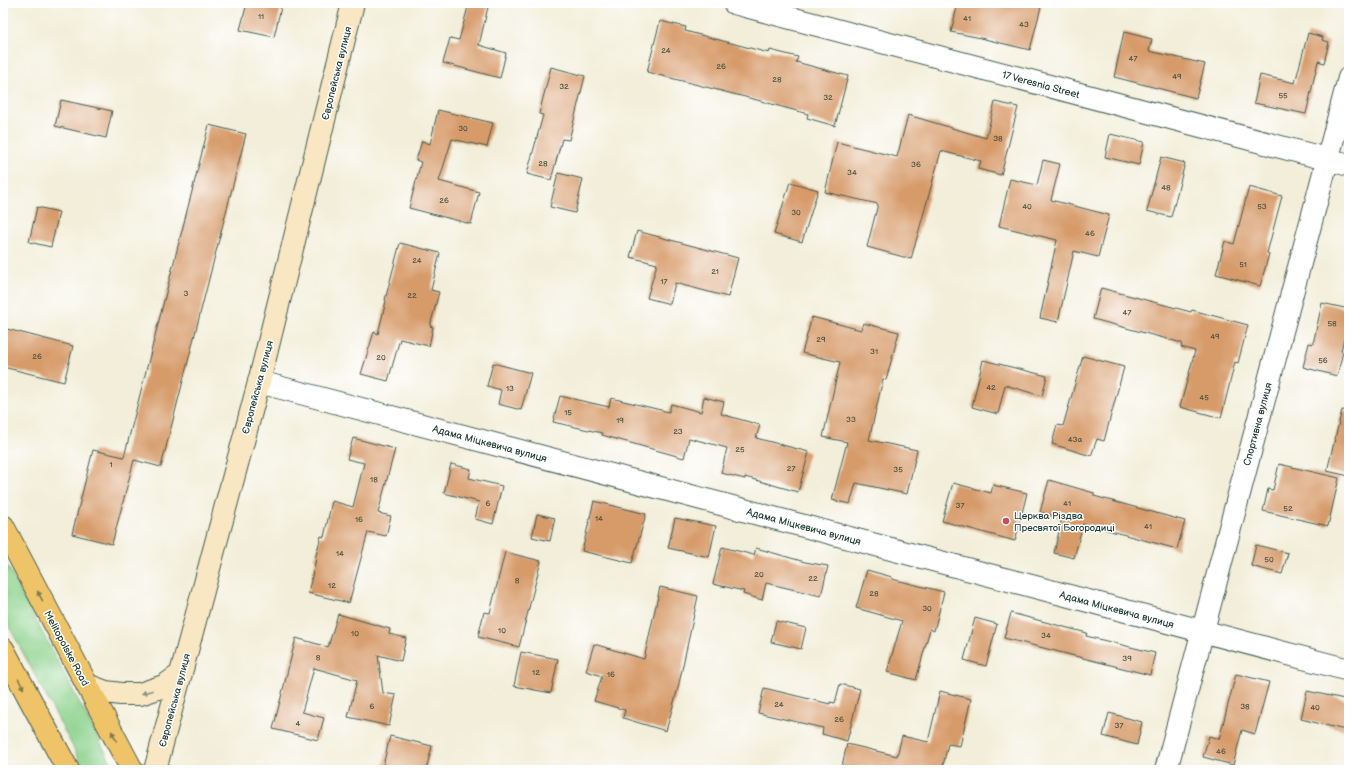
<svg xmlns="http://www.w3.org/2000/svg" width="1352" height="773" font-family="'Balsamiq Sans',sans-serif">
<rect width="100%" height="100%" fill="#fff"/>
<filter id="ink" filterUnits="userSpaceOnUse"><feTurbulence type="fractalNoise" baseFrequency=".025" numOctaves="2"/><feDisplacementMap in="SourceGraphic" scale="8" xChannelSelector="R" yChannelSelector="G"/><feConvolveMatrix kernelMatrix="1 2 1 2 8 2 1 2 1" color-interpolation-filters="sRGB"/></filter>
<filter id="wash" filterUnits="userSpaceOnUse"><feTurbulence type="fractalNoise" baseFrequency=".012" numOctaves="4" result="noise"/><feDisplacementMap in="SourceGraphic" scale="16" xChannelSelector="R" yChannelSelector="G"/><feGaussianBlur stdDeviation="0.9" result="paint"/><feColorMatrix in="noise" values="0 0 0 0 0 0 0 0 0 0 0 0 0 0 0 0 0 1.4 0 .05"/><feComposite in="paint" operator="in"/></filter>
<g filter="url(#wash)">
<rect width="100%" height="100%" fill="#f2eed9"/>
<path fill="#8ad08a" stroke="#54865f" d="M3 558 115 770H85L3 615Z"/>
<g id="blocks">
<path fill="#d79b6a" d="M247 3H282L274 37 240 30Z
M469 3H489L479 45 506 53 500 78 443 63 450 38 459 40Z
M958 3H1042L1030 50 976 37 951 32Z
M660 21 686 27 685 31 769 53 770 50 798 57 796 62 848 76 835 126 807 118 808 114 757 100 647 72Z
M1124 32 1152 39 1149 51 1205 64 1196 98 1114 77Z
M1308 33 1323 37 1322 40 1329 42 1324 63 1318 61 1306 114 1254 103 1260 75 1295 83Z
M551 67 585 76 569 140 562 139 551 180 527 174 543 115 539 114Z
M61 100 112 111 106 138 55 126Z
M995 102 1018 107 1001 175 978 169 981 161 941 151 911 259 867 247 878 204 825 192 837 142 897 157 908 115 986 138Z
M438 110 493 123 487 147 452 139 439 181 479 192 471 224 409 208 421 162 416 160 422 141 430 144Z
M209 125 246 134 161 467 134 460 112 544 72 534 93 450 124 457Z
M1110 134 1144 142 1139 165 1105 157Z
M1161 157 1185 163 1171 217 1147 211Z
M1043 160 1060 164 1051 200 1109 215 1098 257 1074 251 1058 322 1040 318 1057 240 999 226 1010 179 1037 185Z
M558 173 583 179 575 213 550 207Z
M790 182 818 190 802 242 774 234Z
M1249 187 1282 196 1267 253 1269 254 1260 286 1216 274 1225 241 1234 244Z
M37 207 59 212 51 247 29 242Z
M637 231 738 258 728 297 675 283 670 304 647 298 657 264 630 257Z
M400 243 440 253 431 290 439 292 430 326 433 327 429 346 400 339 388 381 361 374 374 332 378 334 386 301 385 300Z
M1101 288 1191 312 1192 310 1248 325 1238 363 1235 362 1221 418 1180 407 1195 351 1181 347 1182 343 1093 319Z
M1322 303 1349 309V315L1341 351 1343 352 1337 376 1303 367 1309 343 1313 344Z
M812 317 861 330 863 323 899 332 886 380 883 379 869 440 917 450 907 494 856 483 850 504 832 500 847 442 823 437 840 362 802 353Z
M3 328 73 346 64 382 3 367Z
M1083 356 1124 367 1104 441 1097 439 1091 456 1052 444 1057 425 1063 426Z
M983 360 1047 376 1042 396 1005 385 998 414 972 407Z
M493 363 531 373 521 410 498 404 501 390 487 386Z
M560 396 609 407 611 398 669 412 671 404 701 412 704 397 724 402 721 414 760 425 756 438 809 452 798 492 745 477V479L721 473 727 448 689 438 684 458 602 435V433L553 422Z
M1342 410 1349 411V476L1327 471Z
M353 438 395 449 378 513 391 516 386 536 368 532 349 603 308 593 316 559H315L321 536 324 537 332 501 353 507 364 463 347 459Z
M451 464 471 469 469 478 502 486 493 524 475 519 479 502 444 493Z
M1279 464 1339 478 1328 526 1263 511 1268 489 1273 490Z
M1049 480 1094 493V496L1185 521 1177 549 1085 524V525L1083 524 1074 558 1054 553 1062 518 1040 512Z
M953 483 991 493 993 485 1027 493 1015 541 942 521Z
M594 501 646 514 632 563 582 551Z
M537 514 555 518 550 541 532 537Z
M675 518 716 526 709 557 668 548Z
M1256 545 1288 553 1282 574 1251 566Z
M722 547 754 555 756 548 805 562 828 566 821 596 766 583 762 600 743 594 744 591 713 584Z
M505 552 541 561 519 647 478 637 484 612 490 613Z
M867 570 892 577V579L944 592 934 631 930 629 916 680 887 672 902 621 856 608Z
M660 587 698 596 678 688 666 731 623 718 625 710 594 701 602 676 586 671 594 644 644 659Z
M1011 613 1087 633 1086 636 1155 653 1150 675 1004 638Z
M338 614 390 629 389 634 406 638 401 661 378 655 383 693 396 695 389 726 348 717 357 680 314 668 302 712 324 718 318 740 273 729 296 638 328 647Z
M975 618 997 624 986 666 964 660Z
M776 621 806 628 801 649 771 642Z
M521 652 558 659 551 693 514 686Z
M1236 674 1269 682 1255 734 1242 730 1233 765 1203 757 1209 736 1219 739Z
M840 684 860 689 847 741 822 734 823 728 758 713 764 688 830 704V702L835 703Z
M940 691 971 699 960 746 948 744 942 770H841L847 744 897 756 902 736 928 742Z
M1307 691 1349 700V731L1301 719Z
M1109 713 1142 722 1137 745 1103 736Z
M390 736 432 746 426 770H382Z"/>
</g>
</g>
<g filter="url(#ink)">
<use href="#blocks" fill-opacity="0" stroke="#3f584d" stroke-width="1"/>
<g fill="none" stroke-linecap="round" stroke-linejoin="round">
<defs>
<path id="street" d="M734 3 1349 165
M259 382 1349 670
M1166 770 1349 78"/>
<path id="secondary" d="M87 685 106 692 121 694H140L164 686 181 674
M155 770 259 382 353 3"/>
<path id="primary" d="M3 526 132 770
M3 649 68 770"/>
</defs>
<use href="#street" stroke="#3f584d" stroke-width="24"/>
<use href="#secondary" stroke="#3f584d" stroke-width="24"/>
<use href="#primary" stroke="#3f584d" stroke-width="24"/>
<use href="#street" stroke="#fff" stroke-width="22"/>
<use href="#secondary" stroke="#f9e7c3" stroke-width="22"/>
<use href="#primary" stroke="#efc469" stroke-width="22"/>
</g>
<defs><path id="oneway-solid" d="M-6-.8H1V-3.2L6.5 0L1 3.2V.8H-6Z"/></defs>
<g fill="#7d7a4c">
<use href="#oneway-solid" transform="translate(40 596) rotate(-118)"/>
<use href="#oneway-solid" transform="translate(21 684) rotate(62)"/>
<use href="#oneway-solid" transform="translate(114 736) rotate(-118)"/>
</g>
<use fill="#8c927c" href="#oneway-solid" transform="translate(147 692) rotate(162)"/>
</g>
<circle fill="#d1495b" stroke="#fff" stroke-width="1.5" cx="1006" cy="521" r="4"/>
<g text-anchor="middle" stroke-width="3" stroke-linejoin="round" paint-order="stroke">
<g font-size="8" fill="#4d5442">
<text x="261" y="19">11</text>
<text x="967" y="21">41</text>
<text x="1024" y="27">43</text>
<text x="666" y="53">24</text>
<text x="1133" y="61">47</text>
<text x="721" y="69">26</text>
<text x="1177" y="79">49</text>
<text x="777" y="82">28</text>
<text x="564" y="89">32</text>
<text x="1283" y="98">55</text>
<text x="828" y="100">32</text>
<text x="463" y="131">30</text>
<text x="998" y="141">38</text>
<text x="543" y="166">28</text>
<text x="916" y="167">36</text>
<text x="852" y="175">34</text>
<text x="1166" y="190">48</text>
<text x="444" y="203">26</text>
<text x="1027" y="209">40</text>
<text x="1262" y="209">53</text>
<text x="796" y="215">30</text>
<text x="1090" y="236">46</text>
<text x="417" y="263">24</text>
<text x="1243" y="267">51</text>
<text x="715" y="274">21</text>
<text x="664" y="284">17</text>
<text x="186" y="296">3</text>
<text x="412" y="298">22</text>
<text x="1127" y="315">47</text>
<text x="1332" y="326">58</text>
<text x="1215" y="339">49</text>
<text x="821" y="342">29</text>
<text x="874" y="354">31</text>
<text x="37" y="359">26</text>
<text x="381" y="360">20</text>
<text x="1323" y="363">56</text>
<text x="991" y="390">42</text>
<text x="510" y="391">13</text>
<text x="1204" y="400">45</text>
<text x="568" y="415">15</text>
<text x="851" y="422">33</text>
<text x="620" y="423">19</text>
<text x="678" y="434">23</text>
<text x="1075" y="442">43а</text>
<text x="740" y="452">25</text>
<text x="111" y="467">1</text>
<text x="791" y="471">27</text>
<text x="898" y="472">35</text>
<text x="374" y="482">18</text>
<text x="488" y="506">6</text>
<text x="1067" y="506">41</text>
<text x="960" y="508">37</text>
<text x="1288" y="511">52</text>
<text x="599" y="521">14</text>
<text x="359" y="522">16</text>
<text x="1148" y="529">41</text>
<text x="340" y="556">14</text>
<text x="1269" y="562">50</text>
<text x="759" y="577">20</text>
<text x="813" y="581">22</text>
<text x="517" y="583">8</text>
<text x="332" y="588">12</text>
<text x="874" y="596">28</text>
<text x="927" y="611">30</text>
<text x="502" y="633">10</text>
<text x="355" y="636">10</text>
<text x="1046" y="638">34</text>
<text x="318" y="660">8</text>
<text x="1127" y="661">39</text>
<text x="536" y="675">12</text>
<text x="611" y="677">16</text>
<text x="779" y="707">24</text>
<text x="372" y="709">6</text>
<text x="1245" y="709">38</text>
<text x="1315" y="710">40</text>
<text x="839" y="722">26</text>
<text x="298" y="726">4</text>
<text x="1119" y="728">37</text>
<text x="1221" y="754">46</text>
</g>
<g font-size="10" fill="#1f3d34" stroke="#fff">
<text transform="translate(336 73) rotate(-76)" y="4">Європейська вулиця</text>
<text transform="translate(1041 84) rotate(15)" y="4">17 Veresnia Street</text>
<text transform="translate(257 387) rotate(-75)" y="4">Європейська вулиця</text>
<text transform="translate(1257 424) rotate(-75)" y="4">Спортивна вулиця</text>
<text transform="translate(490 443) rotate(15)" y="4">Адама Міцкевича вулиця</text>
<text transform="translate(804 526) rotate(15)" y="4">Адама Міцкевича вулиця</text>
<text transform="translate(1117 609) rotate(15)" y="4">Адама Міцкевича вулиця</text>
<text transform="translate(67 648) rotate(62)" y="4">Melitopolske Road</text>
<text transform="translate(174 700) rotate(-75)" y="4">Європейська вулиця</text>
</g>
<g font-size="10" fill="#1f3d34" stroke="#fff" text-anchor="start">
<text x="1014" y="519">Церква Різдва<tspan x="1014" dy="12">Пресвятої Богородиці</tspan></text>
</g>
</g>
<rect width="1352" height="773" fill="none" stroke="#fff" stroke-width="16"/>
</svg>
